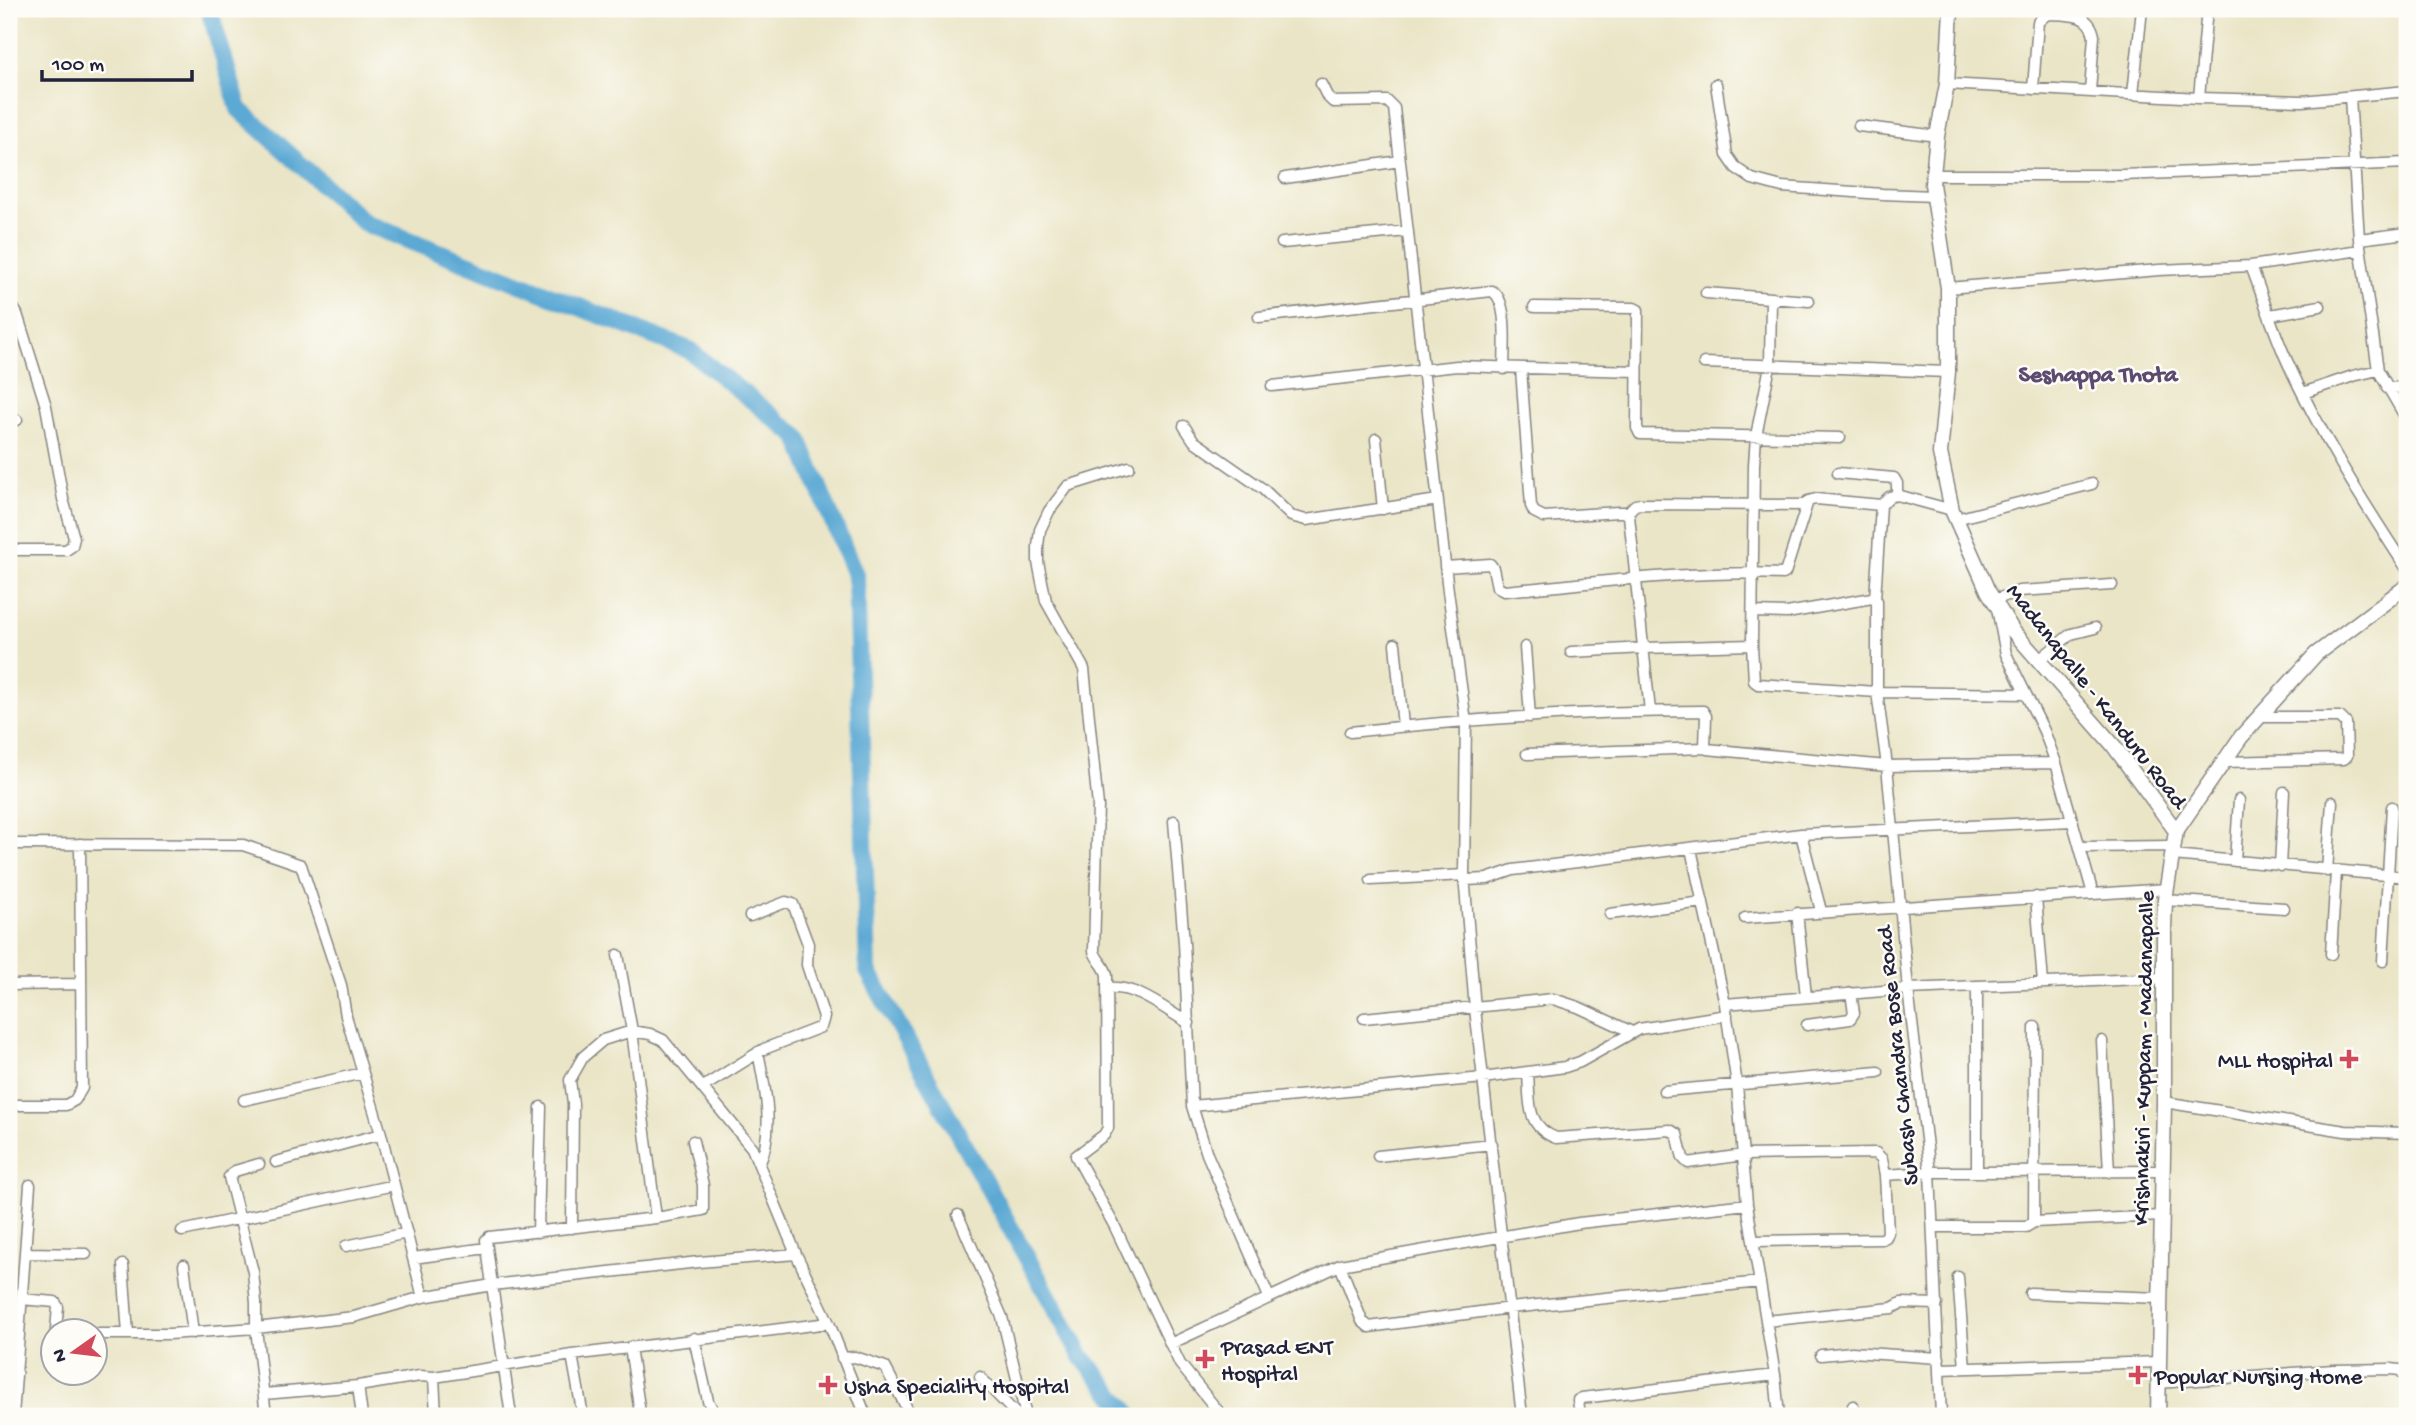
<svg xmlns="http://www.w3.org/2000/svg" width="2416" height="1425" font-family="'Gochi Hand',sans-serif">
<rect width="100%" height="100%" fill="#fdfcf7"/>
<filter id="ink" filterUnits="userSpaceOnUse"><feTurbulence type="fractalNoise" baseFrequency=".0143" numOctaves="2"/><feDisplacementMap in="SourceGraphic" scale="14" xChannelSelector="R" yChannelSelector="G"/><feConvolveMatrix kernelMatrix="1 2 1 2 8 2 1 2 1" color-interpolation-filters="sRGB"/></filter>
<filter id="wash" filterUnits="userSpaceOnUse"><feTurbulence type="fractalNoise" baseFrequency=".00686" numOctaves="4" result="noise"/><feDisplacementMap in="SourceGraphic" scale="28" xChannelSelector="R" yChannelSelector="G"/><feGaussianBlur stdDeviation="1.57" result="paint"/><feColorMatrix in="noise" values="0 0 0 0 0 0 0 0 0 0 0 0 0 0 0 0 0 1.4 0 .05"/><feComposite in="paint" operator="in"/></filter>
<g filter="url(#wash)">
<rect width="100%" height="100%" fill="#eae5c6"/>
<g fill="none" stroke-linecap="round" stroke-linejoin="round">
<path stroke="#5ba9d4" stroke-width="18" d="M209 9 239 109 365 223 689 350 798 437 856 577 868 971 1082 1357 1131 1416"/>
</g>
</g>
<g filter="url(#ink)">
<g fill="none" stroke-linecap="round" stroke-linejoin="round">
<defs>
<path id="minor" d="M1321 84 1327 96 1333 102 1387 101 1394 108 1448 591 1466 722 1464 875 1475 1009 1522 1416
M1716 84 1727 155 1736 168 1752 179 1782 187 1883 194 1934 196
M1947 84 2199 98 2207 9
M2033 89 2038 22 2047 14C2067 15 2090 12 2094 36L2090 92
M2133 94 2142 9
M2350 97 2359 239 2407 233
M2199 98 2302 101 2407 91
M1859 126 1937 136
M1934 175H2123L2407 163
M1285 178 1400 161
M2359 239 2378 370 2407 420
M1282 243 1408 231
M2251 266 2360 250
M1948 288 2159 270 2251 266C2263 297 2273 330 2287 361 2320 434 2363 502 2407 569
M1706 293 1809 301
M1771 298 1770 366 1756 436 1754 465 1752 645 1754 681 1758 684 1877 692 2025 694
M9 301 17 314 46 406 63 499 74 538 72 546 66 550H9
M1534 307 1634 308 1638 310 1637 428 1640 434 1840 438
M2270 315 2320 306
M1259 317 1492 291C1509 300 1504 350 1504 369
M1704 363 1948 372
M1521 369 1531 506 1534 512 1544 517 1618 512H1625L1629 516 1650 711
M1272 386 1457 366 1637 371
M2387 388 2407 387
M2303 393 2353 376 2378 370
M9 420H17
M1184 426 1194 441 1263 489 1291 516 1306 520 1438 500
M1376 439 1383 509
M1129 467 1068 486 1049 511 1040 530 1038 546V562L1046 601 1084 669 1098 806 1094 951C1097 961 1105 965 1107 975L1108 1128 1104 1135 1076 1156 1114 1225 1180 1364 1222 1416
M1838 473 1894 478 1897 483V495
M1627 513 1635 505 1640 504 1806 505
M1956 519 2092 484
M1445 567 1490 564 1493 568 1497 587 1504 591C1595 583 1691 570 1783 574L1785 573 1808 501 1816 499 1881 505
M1875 599 1881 505 1889 497 1897 495 1952 510
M1994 600 2019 591 2112 585
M1753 612 1787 613 1872 598 1877 601V692L1887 766 1908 989 1930 1172 1941 1416
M1395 644 1403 726
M1525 647 1530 717
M1571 652 1644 648 1752 645
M2039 660 2071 634 2095 628
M1350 732C1467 719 1585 711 1703 711L1706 716 1705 748 1707 749 1887 766 2056 763
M1527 754 1705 748
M2223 762 2344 759 2347 756 2346 723 2340 717H2259
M1174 821 1184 943 1192 1106 1207 1154 1269 1297
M1801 834 2073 821
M9 844 243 845 301 865 341 985 346 1016 381 1134 423 1297 492 1285 511 1416
M2080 847 2174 846
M1691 849 1725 1004
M2173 855 2407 877
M2235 861 2239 800
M2280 866 2284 792
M2327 871 2332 802
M1371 880 1464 875
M1465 880 1487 879 1513 870 1801 834 1821 911
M2093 894 2167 889
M2036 897 2043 983
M2165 900 2284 908
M1797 913 1806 996
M1610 914 1703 902
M1745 918 2093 894 2056 763 2044 731 2006 654 1997 608
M2331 954 2336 872
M618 955 632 1031 656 1218
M2383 961 2392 807
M9 985 81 984
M1977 986V1172L2162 1171
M1108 988C1136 985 1164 1009 1189 1023
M1364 1018 1553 999 1578 1007 1632 1032
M1807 1025 1850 1019 1854 1013 1851 993
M2102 1041 2109 1172
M758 1052C765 1087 775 1131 759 1165
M1528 1072C1530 1100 1525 1126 1556 1138L1670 1130 1677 1134 1683 1158 1688 1163 1743 1155 1876 1153 1882 1159 1885 1175 1930 1172H1977
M703 1087 764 1049 821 1027 824 1017 807 965 808 944 793 904 786 902 750 916
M1664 1091 1878 1072
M244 1100 363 1073
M2164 1102 2345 1131 2407 1133
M9 1105H66L75 1100 82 1088 80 844
M1192 1106 1483 1078 1565 1067 1580 1062 1639 1029 1727 1015
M693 1141 703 1185V1210L656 1218 489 1237 486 1240 492 1285 699 1262 796 1254
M1378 1156 1492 1144
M276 1162 381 1134
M259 1164 235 1171 229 1177 253 1272 256 1303V1328L266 1416
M958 1215 1002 1317 1026 1416
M2034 1222 2162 1216
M1933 1227H2026L2034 1222 2035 1027
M572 1228 573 1104 570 1080 583 1057 603 1040 632 1031 650 1034 663 1040 752 1148 796 1254 829 1323 866 1416
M182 1231 394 1185
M538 1232 541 1107
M1753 1241 1882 1239 1886 1237 1888 1232 1885 1175
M346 1246 407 1233
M25 1253 86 1254
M413 1258 487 1248
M123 1265 128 1334
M184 1265 193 1333
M1340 1265 1362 1321 1369 1327 1510 1308 1760 1282
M1958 1277 1965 1368
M2030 1293 2160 1298
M21 1299 55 1302 58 1307 56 1330
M1766 1321 1892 1308 1901 1303 1937 1304
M94 1334H169L256 1328 354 1317 423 1297
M694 1338 708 1401 716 1416
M1170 1344 1340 1265 1579 1223 1747 1204
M630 1347 640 1413
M572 1355 829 1323
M1821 1355 1852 1352 1939 1358
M842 1358 855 1357 885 1367 911 1416
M52 1366V1364
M1940 1369 2159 1362
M86 1375V1372
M980 1377 1018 1416
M2158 1383 2334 1370 2391 1369 2400 1370 2407 1378
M358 1386 362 1416
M264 1394 358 1386 420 1376 434 1377
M1853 1406 1854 1416
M13 1416 30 1185
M436 1416 434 1377 572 1355 583 1416
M1580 1416 1578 1400 1582 1398 1775 1375
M1779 1416 1775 1375 1747 1204 1737 1085 1725 1004 1908 989 2164 978"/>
<path id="major" d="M1951 9 1947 84 1937 136 1932 184 1948 288V372L1940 453 1952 510 1988 591 2013 631 2113 745 2176 831
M2158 1416 2164 1102V929L2165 900 2176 831 2241 737 2316 654 2407 586"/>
</defs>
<use href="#minor" stroke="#868480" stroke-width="13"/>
<use href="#major" stroke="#868480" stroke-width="17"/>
<use href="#minor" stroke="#fff" stroke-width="10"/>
<use href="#major" stroke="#fff" stroke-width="14"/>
</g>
</g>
<g fill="#d1495b" stroke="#fdfcf7" stroke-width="2.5">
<path d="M2345.5 1048.5h7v7h7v7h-7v7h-7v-7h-7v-7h7z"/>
<path d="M1201.5 1348.5h7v7h7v7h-7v7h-7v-7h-7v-7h7z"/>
<path d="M2134.5 1364.5h7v7h7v7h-7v7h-7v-7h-7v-7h7z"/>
<path d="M824.5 1374.5h7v7h7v7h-7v7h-7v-7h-7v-7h7z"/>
</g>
<g text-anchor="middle" stroke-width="5" stroke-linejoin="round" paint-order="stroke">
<g font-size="23" fill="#22223b" stroke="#fdfcf7">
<text transform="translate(2098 695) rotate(52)" y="8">Madanapalle - Kanduru Road</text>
<text transform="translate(1896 1056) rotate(-96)" y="8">Subash Chandra Bose Road</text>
<text transform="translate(2142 1058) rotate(-89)" y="8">Krishnakiri - Kuppam - Madanapalle</text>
</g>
<g font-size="23" fill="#22223b" stroke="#fdfcf7" text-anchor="start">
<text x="2333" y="1067" text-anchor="end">MLL Hospital</text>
<text x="1221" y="1354">Prasad ENT<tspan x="1221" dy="26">Hospital</tspan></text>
<text x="2154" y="1383">Popular Nursing Home</text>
<text x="844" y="1393">Usha Speciality Hospital</text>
</g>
<g font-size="24" font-weight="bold" fill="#5c4a70" stroke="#fdfcf7">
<text x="2098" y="381">Seshappa Thota</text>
</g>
</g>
<rect width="2416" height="1425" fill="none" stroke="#fdfcf7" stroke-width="35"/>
<g transform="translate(74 1352) rotate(256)"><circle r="33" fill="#fdfcf7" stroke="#a5a5ac" stroke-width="2"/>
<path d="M0-5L12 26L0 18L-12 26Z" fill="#d1495b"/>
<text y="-10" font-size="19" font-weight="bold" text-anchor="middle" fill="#22223b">N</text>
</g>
<path d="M42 70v10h150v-10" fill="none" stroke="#22223b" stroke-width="3.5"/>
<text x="52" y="70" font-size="21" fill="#22223b" stroke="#fdfcf7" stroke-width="5" paint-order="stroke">100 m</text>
</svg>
